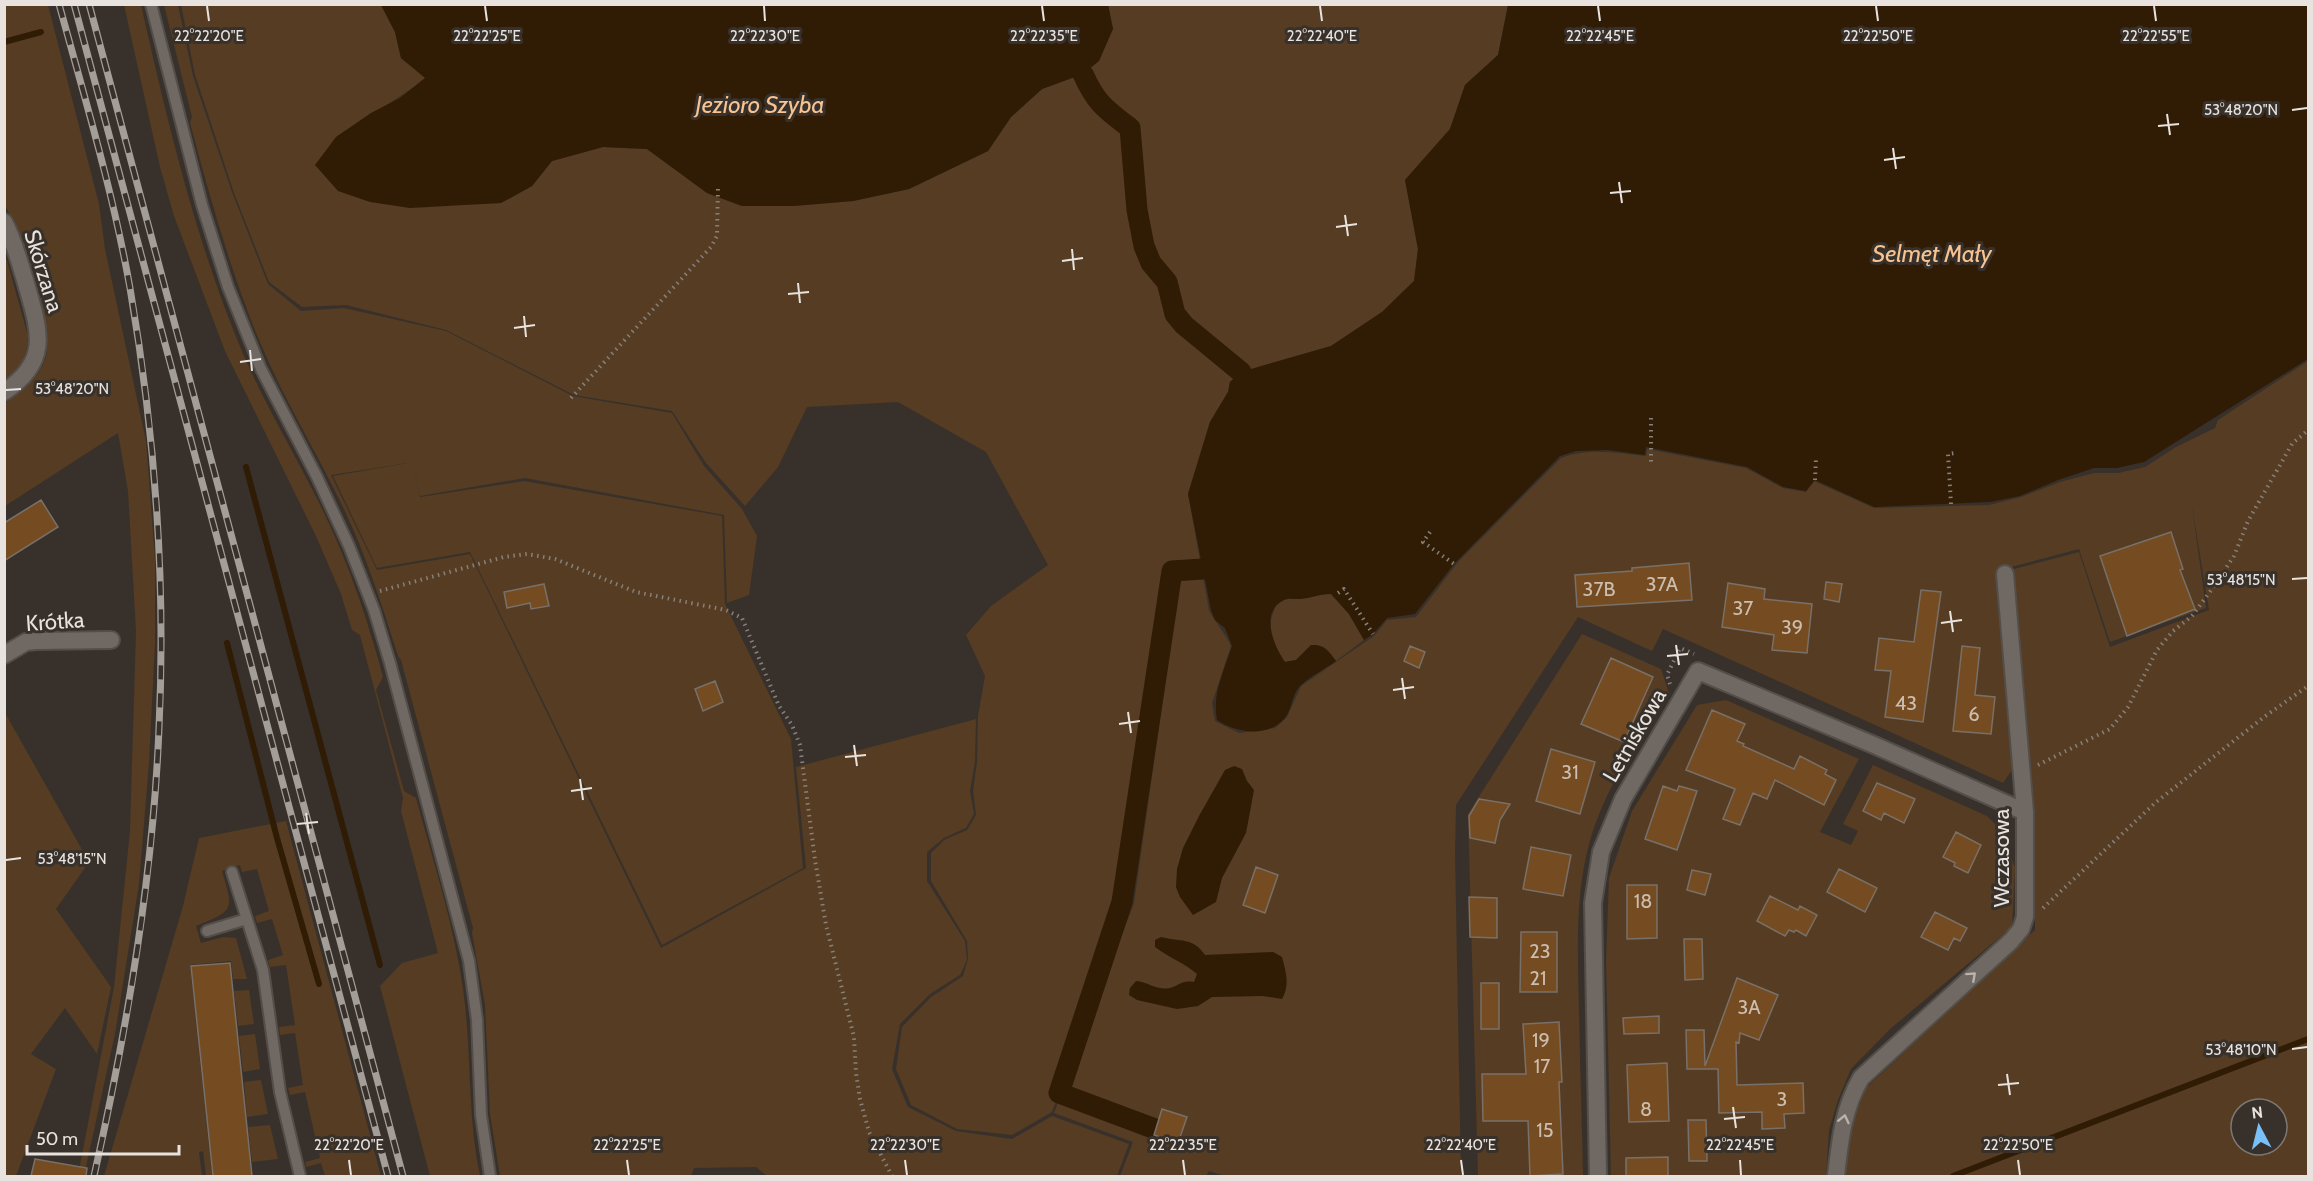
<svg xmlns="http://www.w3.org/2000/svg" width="2313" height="1181" font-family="Cabin,sans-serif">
<rect width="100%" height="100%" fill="#38312b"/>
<path fill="#553c22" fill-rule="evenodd" d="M4 5H48L99 204 105 249 146 441 155 559V643L149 763 139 884 115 1034 84 1176H78L114 987 130 831 136 631 128 491 118 433 5 506V403C23 391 40 378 46 356 54 325 22 232 5 206Z
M124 5H141C167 120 195 239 241 349 265 406 298 459 325 515 350 567 368 621 383 677L376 690 404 791 416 798C433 861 454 925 463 989 472 1052 467 1115 480 1176H430L380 986 402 963 438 953 401 811 403 798 360 635 352 630 341 594 316 536 225 351 174 216 160 167Z
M164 5H178L193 76 232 192 268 284 301 311 344 308 446 331 573 396 672 413 704 466 742 509 757 536 749 595 727 603 724 515 525 478 420 496 414 467 420 497 524 481 722 516 725 604 791 739 803 868 662 945 470 552 377 568 333 476 414 462 331 475 377 570 470 554 661 948 806 868 796 767 976 719 975 762 970 791 974 814 966 828 944 838 927 852V881L965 941 967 960 960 975 930 994 900 1024 892 1069 908 1107 956 1131 1012 1139 1052 1116 1129 1144 1117 1176H767L756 1167 694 1168 691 1176H500L490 1114 485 1005 472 933 473 928 401 660 398 656C382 605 366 555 343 507 316 451 283 398 259 340 230 270 210 197 190 123L192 117Z
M181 5H381L395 32 401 58 426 78C397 100 366 117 336 137L459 204 501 203 532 186 552 161 603 147 647 149 707 193 742 206H794L853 201 909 189 988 151 1011 117 1042 89 1083 74 1113 29 1108 5H1508L1498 55 1465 85 1450 129 1405 180 1418 249 1414 281 1382 312 1331 346 1241 372 1230 382 1228 392 1210 422 1188 494 1209 610C1216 624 1224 631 1231 646L1212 703 1215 721 1239 733 1275 728 1287 717 1301 686 1374 636 1387 620 1416 617 1458 562 1561 458C1588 447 1618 453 1646 456L1647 449 1746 468 1783 488 1806 492 1814 481 1874 508 1989 505 2021 497 2060 482 2094 473H2118L2145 467 2176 447 2215 428 2218 420 2308 361V1176H1845L1852 1124 1866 1088 2035 930V815L2014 569 2079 552 2110 647 2209 610 2192 506 2206 608 2110 642 2079 549 1996 571 2012 770 2003 783 1663 629 1652 651 1578 617 1456 805 1455 854 1461 1176H1225L1209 1171 1206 1176H1120L1133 1142 1054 1113 1134 903 1175 614 1132 902 1052 1112 1012 1135 957 1129 911 1105 896 1069 902 1027 931 997 963 976 968 959 967 941 931 881V853L944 840 967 830 976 815 973 790 977 762 978 716 985 676 966 635 991 606 1048 565 986 452 898 402 807 407 778 467 745 506 706 463 672 411 574 395 446 330 346 305 302 307 269 282 234 193 195 75ZM2241 1109H2277V1145H2241Z
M4 250 28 336C27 355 21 370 5 381Z
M1320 594H1331L1349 614 1364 640 1336 661C1329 651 1324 644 1311 645L1296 660 1285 662 1277 650 1271 634V619L1276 605 1286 598 1300 599Z
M1582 634 1661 669 1669 693C1639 738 1607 785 1591 837 1574 894 1578 954 1579 1013 1580 1067 1582 1122 1583 1176H1478L1468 814Z
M1726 700 1859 759 1820 832 1851 845 1858 831 1843 824 1873 765 1987 816 2000 829 2015 868 2012 927 1890 1029 1851 1069 1838 1100 1829 1130 1826 1176H1611L1606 961 1609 878 1632 811 1697 705Z
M4 711 89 862 56 909 111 987 97 1054 65 1008 31 1054 56 1069 16 1176H4Z
M286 821 381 1176H325L321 1163 306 1167 305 1162 320 1158 305 1092 290 1095 288 1088 303 1085 295 1033 280 1035 279 1027 295 1025 286 965 270 967 268 960 283 955 272 919 257 923 255 916 269 911 257 869 242 872 240 865 222 871C234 911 234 910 196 926L201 943 223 937 236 938 247 979H233L231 961 190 965 212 1176H206L203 1151 199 1152 202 1176H104L183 906 199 838Z
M249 990 254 1024 238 1026 234 991Z
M255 1034 260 1069 243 1072 239 1036Z
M261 1080 268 1114 247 1117 244 1082Z
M270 1125 278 1159 252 1162 248 1127Z"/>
<path fill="#301b04" d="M381 5 1108 4 1113 29 1099 61 1083 74 1042 89 1011 117 988 151 909 189 853 201 793 206H742L707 193 647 149 603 147 552 161 532 186 501 203 410 208 370 202 338 191 315 165 336 137 371 113 400 98 425 78 401 58 395 32Z
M1508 5H2308V359L2144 462 2117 468H2094L2058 480 2020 496 1990 502 1874 507 1815 480 1806 491 1783 487 1747 467 1646 447 1645 455 1608 450 1576 451 1560 456 1454 564 1415 614 1387 618 1373 634 1364 640 1349 614 1331 594C1319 594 1309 599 1298 599 1293 599 1289 598 1284 600 1259 612 1274 646 1285 662L1296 660 1311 645C1324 644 1329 651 1336 661 1325 669 1311 676 1301 685 1292 693 1292 709 1285 718 1268 738 1236 733 1217 720 1212 693 1224 671 1232 646L1225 628 1215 620 1211 610 1188 494 1210 422 1228 392 1230 382 1241 372 1331 346 1382 312 1414 281 1418 249 1405 180 1450 129 1465 85 1498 55Z
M1234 766 1242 769 1247 781 1254 790 1246 833 1222 878 1216 902 1193 915 1180 897 1176 887 1177 869 1183 848 1199 816 1225 770Z
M1161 937C1180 942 1193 937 1205 955L1273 952 1282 957C1286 972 1290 985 1282 999L1263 996 1212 997 1198 1006 1177 1009 1137 1000 1129 995 1130 988 1136 981C1148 982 1158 991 1170 988 1181 985 1181 980 1194 982L1197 974C1185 963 1169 958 1155 947V940Z"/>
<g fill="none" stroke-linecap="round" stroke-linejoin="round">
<path stroke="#301b04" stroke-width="6" d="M4 42 41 32
M246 467 380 965
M227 643 277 838 319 984
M1953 1176 2308 1039"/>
<path stroke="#301b04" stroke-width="21" d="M1083 74C1096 103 1105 109 1130 128L1137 210 1144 246 1151 263 1167 282 1175 314 1184 325 1241 372
M1166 1133 1059 1093 1122 902 1172 571 1203 569"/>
</g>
<path fill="#754c21" stroke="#787069" stroke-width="1.5" d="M41 500 58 527 4 561V523Z
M2171 532 2183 569 2180 570 2195 609 2127 636 2100 556Z
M1689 563 1692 600 1577 607 1575 575 1632 571V568Z
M1826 582 1842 584 1839 602 1824 599Z
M1728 583 1765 589 1764 599 1812 604 1807 653 1772 650 1774 635 1722 627Z
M544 584 549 606 531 609 530 603 507 608 504 592Z
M1921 590 1941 592 1923 722 1885 717 1891 671 1875 670 1879 638 1914 642Z
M1410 646 1425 652 1419 668 1404 661Z
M1962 646 1980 648 1975 695 1995 697 1991 734 1953 731Z
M1611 658 1653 677 1624 742 1581 724Z
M715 681 723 702 703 711 695 689Z
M1712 710 1745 724 1737 741 1744 744 1743 746 1794 769 1800 756 1827 770 1825 774 1836 780 1824 805 1775 780 1767 799 1753 793 1740 825 1723 819 1735 789 1686 770Z
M1551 749 1595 762 1580 814 1536 801Z
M1877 783 1915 799 1904 823 1884 813 1881 820 1863 811Z
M1663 786 1677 791 1679 786 1697 791 1677 850 1645 839Z
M1479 799 1510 804 1500 820 1495 843 1470 838 1469 816Z
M1956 832 1981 845 1968 873 1954 866 1955 863 1943 857Z
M1531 847 1571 855 1563 896 1523 889Z
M1256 867 1278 875 1265 913 1243 905Z
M1839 869 1877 888 1865 912 1827 892Z
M1692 870 1711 874 1705 895 1687 890Z
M1627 885H1657V938L1627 939Z
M1770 896 1798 910 1800 906 1817 915 1806 936 1796 930 1794 932 1789 930 1785 936 1757 921Z
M1469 897 1497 898V938L1470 937Z
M1935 912 1967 928 1960 941 1954 938 1948 950 1921 937Z
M1521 932H1557V992H1520Z
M1684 939H1702L1703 979 1685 980Z
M230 963 252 1176H213L191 966Z
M1737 978 1778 995 1759 1040 1740 1033 1739 1043 1736 1042 1737 1085 1803 1083 1804 1113 1784 1114 1785 1128 1762 1129V1112L1719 1113 1718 1069H1687L1686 1030H1704L1705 1066Z
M1481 983H1499V1029H1481Z
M1659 1016V1033L1624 1034 1623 1018Z
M1559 1022 1562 1082H1559L1563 1174 1530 1176 1528 1121H1483L1482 1074H1526L1523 1024Z
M1667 1063 1669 1121 1629 1122 1627 1065Z
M1162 1109 1187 1117 1178 1143 1154 1135Z
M1688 1120H1706L1707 1161H1689Z
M1668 1157V1176H1626V1158Z
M35 1159 87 1168 86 1176H31Z"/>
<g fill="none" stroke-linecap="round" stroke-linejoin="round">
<defs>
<path id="service" d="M151 4 202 205 228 287 261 369 317 477 349 546 374 610 390 663 469 961 477 1020 481 1115 490 1176
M232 872 263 970 280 1092 300 1176
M207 931 247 919"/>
<path id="minor" d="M4 222C14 240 19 261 25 280 38 327 53 360 4 392
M4 655 26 642 36 641 111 640
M1598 1176 1593 903 1601 852 1623 799 1698 671 1874 745 2025 812
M1836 1176C1840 1141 1843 1109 1861 1078L2011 941 2021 929 2025 917V812L2005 574"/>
</defs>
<use href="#service" stroke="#534e49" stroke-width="14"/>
<use href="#minor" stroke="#534e49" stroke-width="20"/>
<path stroke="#87807b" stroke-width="4" stroke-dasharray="1.5 4.5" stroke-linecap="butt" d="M571 398 711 247 717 236 718 186
M1651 418V463
M1815 480 1816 458
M1951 504 1948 454 1955 453
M1430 532 1423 542 1454 564
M380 591 504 557 527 554 555 559 636 592 726 610 742 618 779 706 792 725 800 745 815 860 826 925 854 1037 856 1073 860 1099 869 1132 892 1176
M1338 593 1344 589 1373 634
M1670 684 1667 675 1680 648 1694 654
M2038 765 2110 729 2128 707 2157 650 2173 631 2192 616 2212 589 2234 556 2248 521 2292 444 2308 430
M2043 908 2155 803 2264 717 2308 686"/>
<use href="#service" stroke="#706862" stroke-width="10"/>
<use href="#minor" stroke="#706862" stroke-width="16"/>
<defs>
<path id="rail" d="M59 4C85 99 113 192 130 288 155 434 166 581 159 728 153 879 127 1030 94 1176
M74 4 388 1176
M89 4 403 1176"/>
</defs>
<use href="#rail" stroke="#a49e99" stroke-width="7"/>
<use href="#rail" stroke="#38312b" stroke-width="4.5" stroke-dasharray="14" stroke-linecap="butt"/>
</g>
<defs><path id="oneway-chevron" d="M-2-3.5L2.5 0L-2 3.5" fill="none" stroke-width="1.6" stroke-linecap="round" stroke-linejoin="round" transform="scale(1.5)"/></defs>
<g stroke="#b8b2ad">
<use href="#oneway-chevron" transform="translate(1972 976) rotate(-42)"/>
<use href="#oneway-chevron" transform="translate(1844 1119) rotate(-77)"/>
</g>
<path fill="none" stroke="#e8e3df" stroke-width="2" d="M207 6 209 21M485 6 487 21M764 6 765 21M1042 6 1044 21M1320 6 1322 21M1598 6 1600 21M1876 6 1878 21M2154 6 2156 21M2292 110 2307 108M2167 114 2170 135M2158 126 2179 124M1893 148 1896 169M1884 160 1905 157M1619 182 1622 203M1610 193 1631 191M1345 215 1348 236M1336 227 1357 224M1072 249 1074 270M1062 261 1083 258M798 283 800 303M788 294 809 292M524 316 526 337M514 328 535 325M250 350 252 371M240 362 261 359M6 390 21 389M2292 579 2307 578M1950 611 1953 632M1941 623 1962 620M1676 645 1679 665M1667 656 1688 654M1402 678 1405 699M1393 690 1414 687M1128 712 1131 733M1119 724 1140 721M854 745 857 766M845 757 866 755M580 779 583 800M571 791 592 788M306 813 309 834M297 824 318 822M6 860 21 858M2292 1049 2307 1047M2007 1074 2010 1095M1998 1085 2019 1083M1733 1107 1736 1128M1724 1119 1745 1117M349 1160 351 1175M627 1160 629 1175M905 1160 907 1175M1183 1160 1185 1175M1461 1160 1463 1175M1740 1160 1741 1175M2018 1160 2020 1175"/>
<g text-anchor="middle" stroke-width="6" stroke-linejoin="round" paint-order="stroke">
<g font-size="20" fill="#cbbdb0">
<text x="1662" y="591">37A</text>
<text x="1599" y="596">37B</text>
<text x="1743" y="615">37</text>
<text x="1792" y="634">39</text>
<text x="1906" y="710">43</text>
<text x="1974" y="721">6</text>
<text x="1570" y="779">31</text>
<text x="1643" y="908">18</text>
<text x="1540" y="958">23</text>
<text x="1538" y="985">21</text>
<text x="1749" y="1014">3A</text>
<text x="1541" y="1047">19</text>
<text x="1542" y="1073">17</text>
<text x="1782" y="1106">3</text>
<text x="1646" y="1116">8</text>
<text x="1545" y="1137">15</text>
</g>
<g font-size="22" fill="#e8e3df" stroke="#38312b">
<text transform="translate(44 271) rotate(73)" y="8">Skórzana</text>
<text transform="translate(55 621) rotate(-4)" y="8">Krótka</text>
<text transform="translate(1634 735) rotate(-60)" y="8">Letniskowa</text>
<text transform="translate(2001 858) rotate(-90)" y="8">Wczasowa</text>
</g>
<g font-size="24" font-style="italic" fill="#f7c391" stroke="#38312b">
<text x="760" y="113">Jezioro Szyba</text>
<text x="1932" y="262">Selmęt Mały</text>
</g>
</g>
<g font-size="15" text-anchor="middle" fill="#e8e3df" stroke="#38312b" stroke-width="6" stroke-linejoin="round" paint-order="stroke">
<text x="209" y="41">22°22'20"E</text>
<text x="487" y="41">22°22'25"E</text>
<text x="765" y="41">22°22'30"E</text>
<text x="1044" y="41">22°22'35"E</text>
<text x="1322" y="41">22°22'40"E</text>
<text x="1600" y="41">22°22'45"E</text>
<text x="1878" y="41">22°22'50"E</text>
<text x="2156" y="41">22°22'55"E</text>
<text x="2241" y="115">53°48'20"N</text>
<text x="72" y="394">53°48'20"N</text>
<text x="2241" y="585">53°48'15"N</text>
<text x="72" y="864">53°48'15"N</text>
<text x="2241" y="1055">53°48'10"N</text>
<text x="349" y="1150">22°22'20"E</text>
<text x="627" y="1150">22°22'25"E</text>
<text x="905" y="1150">22°22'30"E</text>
<text x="1183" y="1150">22°22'35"E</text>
<text x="1461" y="1150">22°22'40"E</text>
<text x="1740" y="1150">22°22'45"E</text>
<text x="2018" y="1150">22°22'50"E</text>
</g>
<rect width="2313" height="1181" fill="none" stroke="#e8e3df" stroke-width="12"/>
<g transform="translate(2259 1127) rotate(353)"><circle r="28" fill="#38312b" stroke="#7e7873" stroke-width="1.5"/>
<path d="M0-4.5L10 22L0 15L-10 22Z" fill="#79bff8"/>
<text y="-9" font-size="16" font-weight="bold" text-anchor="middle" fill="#e8e3df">N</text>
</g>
<path d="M27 1145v9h152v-9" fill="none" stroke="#e8e3df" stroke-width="3"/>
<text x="36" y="1145" font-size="18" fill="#e8e3df" stroke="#38312b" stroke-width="4.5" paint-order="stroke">50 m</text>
</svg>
